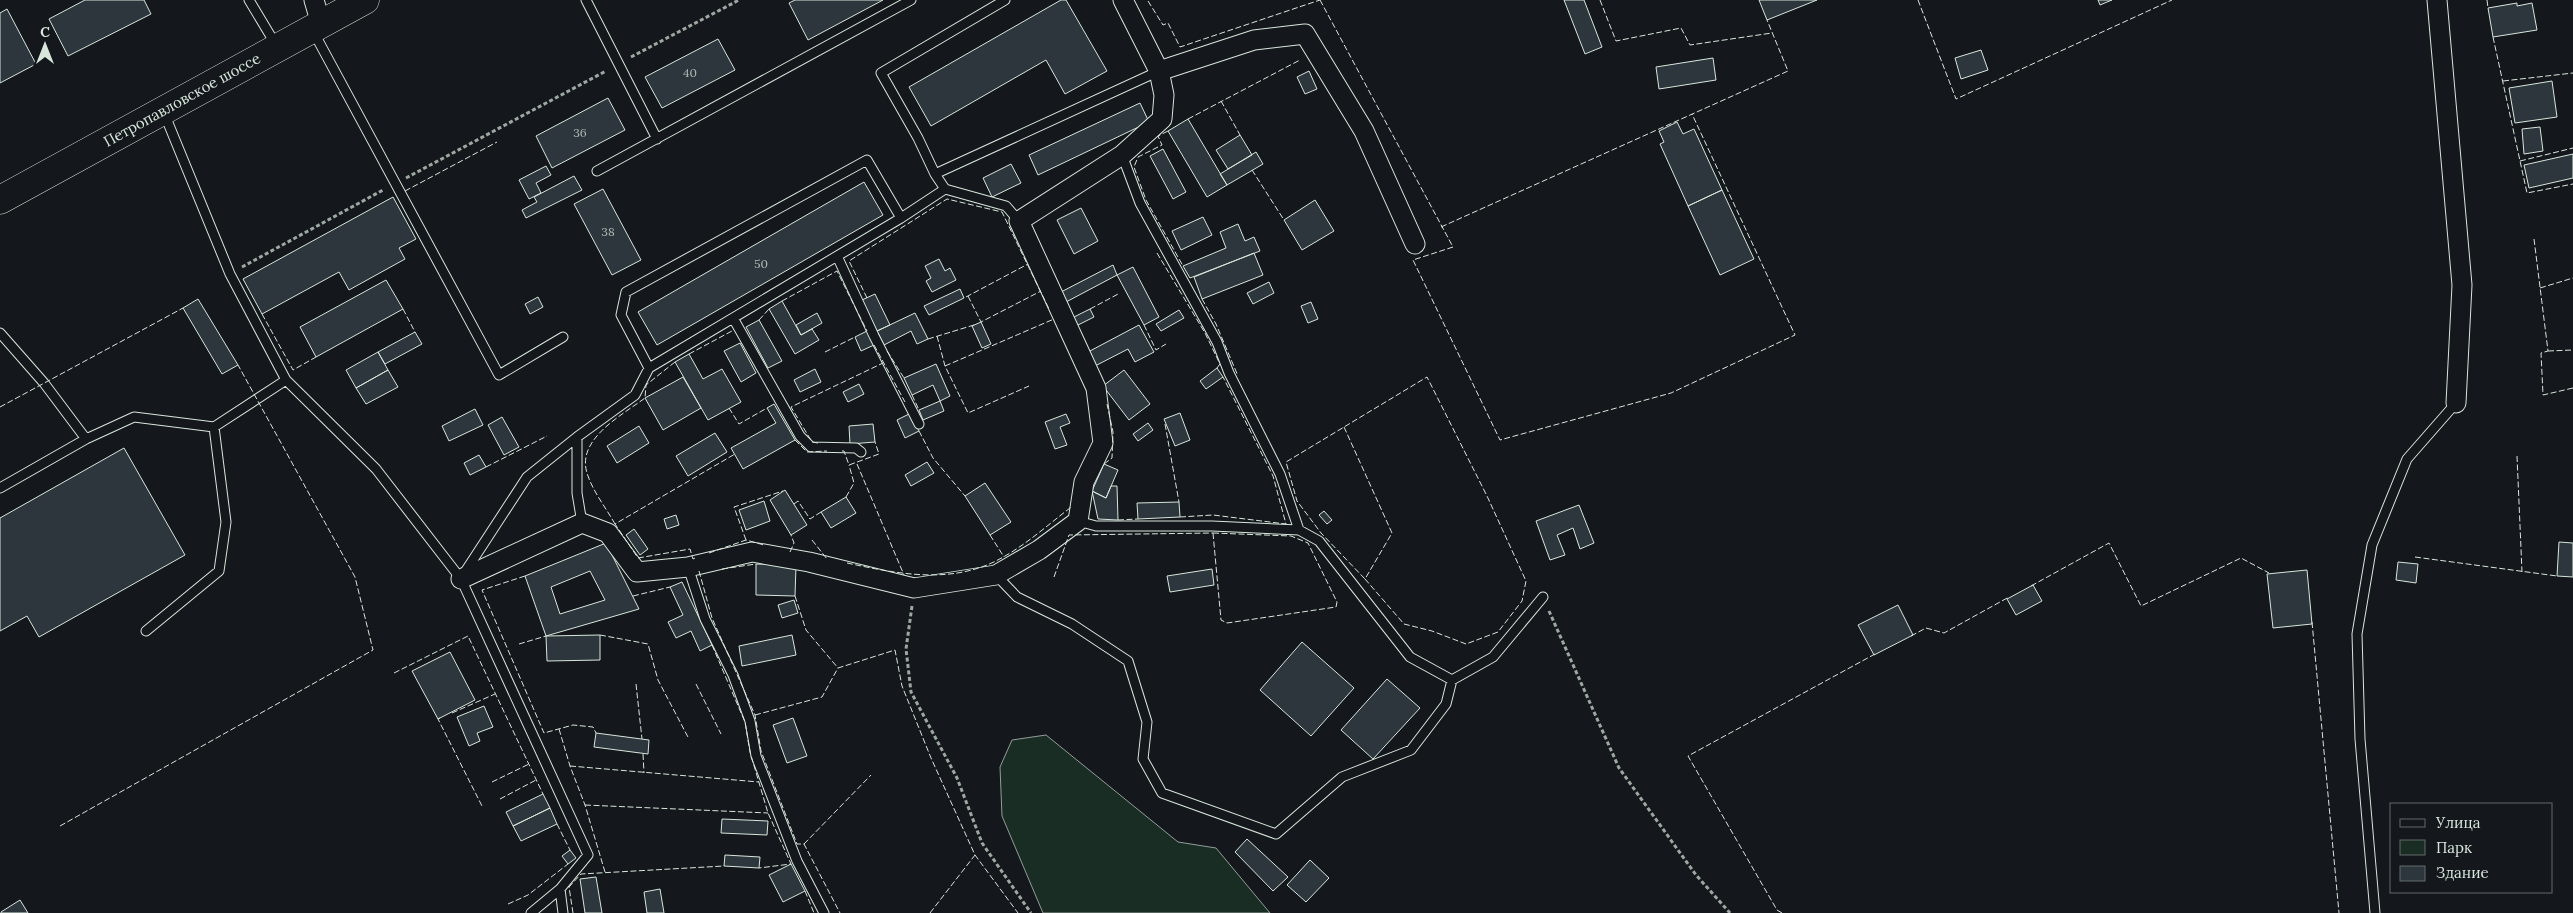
<svg xmlns="http://www.w3.org/2000/svg" width="2573" height="913" font-family="Lora,serif">
<rect width="100%" height="100%" fill="#14181c"/>
<path fill="#1a2d24" stroke="#939e99" d="M1046 735 1178 842 1216 848 1270 913H1043L1002 816 1000 767 1012 740Z"/>
<path fill="#2c363c" stroke="#d8e6dc" fill-rule="evenodd" d="M85 0H144L151 14 68 56 49 19Z
M795 0H883L808 40 789 3Z
M1061 0H1066L1107 71 1065 94 1046 60 931 126 909 87Z
M1564 0H1584L1602 47 1585 54Z
M1759 0H1817L1767 20Z
M2098 0H2112L2100 5Z
M2517 3V6L2532 3 2537 30 2493 37 2488 8Z
M7 9 36 64 0 83V13Z
M718 39 735 70 662 108 645 77Z
M1981 50 1988 70 1961 79 1955 58Z
M1713 58 1716 80 1659 89 1656 67Z
M1309 71 1317 89 1305 94 1297 77Z
M2552 81 2557 117 2515 123 2509 88Z
M608 98 625 130 552 168 536 136Z
M1140 103 1149 122 1038 175 1029 155Z
M1188 119 1227 185 1207 197 1168 131Z
M1677 122 1683 134 1694 129 1722 190 1688 206 1660 144 1664 142 1659 131Z
M2540 127 2543 151 2524 154 2522 129Z
M1240 135 1252 155 1228 169 1216 150Z
M1163 149 1186 192 1173 199 1150 156Z
M1256 152 1263 164 1227 185 1220 174Z
M2573 154V178L2529 188 2524 165Z
M1011 164 1021 183 992 197 983 178Z
M546 166 551 175 536 183 541 193 529 199 519 180Z
M574 176 582 190 526 218 522 210 537 202 534 197Z
M864 182 883 215 657 345 638 312Z
M603 189 641 260 612 275 574 204Z
M1722 190 1754 259 1720 275 1688 206Z
M393 197 416 239 399 248 405 259 349 290 339 272 262 314 243 279Z
M1315 200 1334 231 1302 250 1284 220Z
M1081 208 1098 241 1074 254 1057 220Z
M1203 217 1212 235 1181 250 1172 231Z
M1238 224 1245 241 1254 237 1260 251 1190 278 1183 266 1226 248 1220 232Z
M1254 253 1263 275 1202 299 1194 277Z
M939 259 945 271 950 268 956 280 932 292 926 281 931 278 925 266Z
M1113 265 1117 275 1066 302 1061 292Z
M1133 267 1159 317 1144 325 1117 275Z
M386 280 403 309 316 357 300 327Z
M1269 282 1274 293 1253 304 1247 293Z
M960 289 964 298 929 315 924 306Z
M875 294 890 325 877 331 862 300Z
M538 297 543 307 530 314 525 304Z
M198 299 238 365 222 374 183 308Z
M782 301 801 335 812 329 819 340 795 354 769 309Z
M1311 302 1318 319 1308 323 1301 306Z
M1090 309 1094 317 1076 326 1072 318Z
M1179 310 1184 318 1161 331 1156 324Z
M817 313 822 323 801 335 796 325Z
M915 313 928 339 917 344 911 331 884 345 877 331Z
M759 320 782 361 768 368 746 327Z
M981 322 991 344 982 348 972 326Z
M1139 325 1154 352 1135 362 1128 349 1095 366 1088 352Z
M867 331 874 345 861 351 855 337Z
M415 332 422 344 385 364 378 352Z
M740 343 756 373 741 382 724 351Z
M378 352 388 370 356 388 346 370Z
M689 354 703 379 722 369 741 402 708 420 675 362Z
M936 364 950 396 940 401 933 385 912 395 904 378Z
M1217 368 1223 377 1206 389 1200 381Z
M815 369 821 382 800 392 794 380Z
M388 370 398 387 366 404 356 388Z
M1124 370 1150 404 1129 420 1103 386Z
M683 377 701 408 663 430 645 398Z
M859 384 864 394 848 402 843 392Z
M940 401 944 411 923 420 919 410Z
M774 404 795 440 743 469 731 448 776 423 767 408Z
M475 409 483 425 449 441 442 426Z
M911 413 919 431 905 438 897 420Z
M1180 413 1190 440 1175 446 1164 419Z
M1066 414 1070 423 1060 427 1067 445 1055 449 1045 422Z
M502 417 519 447 504 455 488 425Z
M1148 423 1153 430 1138 441 1133 434Z
M873 424 875 442 850 444 849 426Z
M639 426 649 443 617 463 607 446Z
M715 433 727 452 688 476 676 456Z
M124 448 185 555 39 637 27 616 0 631V518Z
M479 455 486 467 470 475 464 463Z
M927 462 934 473 911 486 905 475Z
M1104 464 1118 470 1106 498 1092 491Z
M985 483 1011 522 990 535 965 496Z
M1111 486H1117L1118 520 1098 519 1092 491 1106 498Z
M785 490 807 525 791 535 770 500Z
M846 497 856 513 831 528 821 512Z
M764 501 770 521 746 530 739 510Z
M1179 502 1180 517 1138 519 1137 503Z
M1579 505 1594 543 1580 549 1573 528 1557 535 1565 555 1550 560 1536 521Z
M1324 511 1332 520 1327 524 1319 515Z
M676 515 679 525 667 529 664 519Z
M634 529 648 549 640 555 626 535Z
M2559 542 2573 543V577L2557 576Z
M606 543 639 609 546 636 525 576ZM590 571 605 600 560 614 551 587Z
M2398 562 2418 564 2416 583 2396 580Z
M756 564 796 565 795 596 756 595Z
M1212 569 1214 585 1170 592 1167 576Z
M2307 570 2312 624 2273 628 2267 574Z
M682 582 712 645 700 651 691 631 676 638 668 622 683 615 670 587Z
M2033 585 2042 601 2016 615 2007 599Z
M794 600 798 613 782 618 778 605Z
M1898 605 1913 635 1874 655 1858 625Z
M600 635V660L547 661 546 636Z
M792 635 796 655 742 666 739 646Z
M1302 642 1354 688 1311 736 1260 690Z
M450 652 475 700 438 719 412 671Z
M1387 679 1420 708 1373 759 1341 730Z
M484 706 493 727 477 733 480 741 469 746 457 717Z
M793 718 807 756 787 763 773 725Z
M596 733 649 740 648 754 594 747Z
M543 794 550 808 513 826 506 812Z
M550 808 557 824 521 841 513 826Z
M722 819 768 821 767 835 721 833Z
M1247 839 1288 877 1273 891 1235 852Z
M570 850 576 858 568 864 562 856Z
M725 855 760 857 759 868 724 866Z
M1310 860 1329 878 1306 902 1287 885Z
M791 864 805 891 783 902 769 875Z
M596 877 602 913H585L580 879Z
M660 889 664 913H647L644 892Z
M20 900 28 913H1V912Z"/>
<g fill="none" stroke-linecap="round" stroke-linejoin="round">
<defs>
<path id="service" d="M249 0 276 45
M586 0 657 139
M1005 0 881 73 918 138 935 174 1159 71
M313 31 499 375 563 337
M164 113 230 274 286 380 376 469 461 579 588 855 560 889 563 913
M1122 155 1140 203 1217 342 1229 373 1280 474 1299 530
M597 171 911 0
M935 174 945 189 1006 206 1019 221
M901 218 867 160 626 292 621 315 649 368 901 218 945 189
M837 256 874 336 919 424
M733 318 800 436 811 447 856 448 861 452
M0 333 44 383 86 439
M577 437V493L582 523
M0 488 86 439 134 417 214 427 286 380
M1078 521 1096 526H1212L1299 530 1319 541 1410 657 1452 680 1493 657 1543 597
M688 567 705 619 733 675 750 721 756 756 797 861 824 913
M465 572 527 477 577 437 635 395 649 368
M996 575 1017 597 1072 624 1128 661 1147 722 1143 759 1162 793 1276 834 1342 777 1411 750 1446 704 1452 680
M146 631 219 571 226 522 214 427
M531 913 560 889
M2375 913 2360 739 2357 634 2372 545 2407 459 2456 403"/>
<path id="minor" d="M314 0 321 24
M2437 0 2462 285 2456 403
M1159 71 1254 40 1305 34 1364 131 1415 244
M461 579 582 523 608 533 637 572 688 567 752 552 809 562 914 588 996 575 1039 550 1078 521 1084 482 1103 443 1096 388 1019 221 1122 155 1162 119 1164 95 1159 71 1123 0"/>
<path id="primary" d="M0 200 365 0"/>
</defs>
<use href="#service" stroke="#d8e6dc" stroke-width="11"/>
<use href="#minor" stroke="#d8e6dc" stroke-width="21"/>
<use href="#primary" stroke="#d8e6dc" stroke-width="29"/>
<path stroke="#9da8a2" stroke-width="3" stroke-dasharray="4 2.5" stroke-linecap="butt" d="M631 57 739 0
M406 178 606 71
M242 267 383 190
M912 606 906 649 911 692 957 778 982 843 1031 913
M1549 611 1619 768 1696 875 1730 913"/>
<use href="#service" stroke="#14181c" stroke-width="9"/>
<use href="#minor" stroke="#14181c" stroke-width="19"/>
<use href="#primary" stroke="#14181c" stroke-width="28"/>
<path stroke="#d8e6dc" stroke-width="1" stroke-dasharray="6 2.5" stroke-linecap="butt" d="M1320 0 1453 247 1413 260 1500 440 1671 393 1795 335 1692 114
M1600 0 1616 41 1681 28 1690 45 1772 33
M1918 0 1956 99 2172 0
M2487 0 2488 8
M1148 1 1163 25 1168 23 1180 47 1320 0
M2493 37 2527 193 2573 184
M2503 81 2573 73
M1221 101 1240 135
M1188 119 1300 60
M1168 131 1158 136 1162 145 1138 157 1134 167 1146 200 1183 266
M2520 161 2573 148
M1252 170 1284 220
M405 191 497 142
M1441 227 1788 71 1767 20
M2534 239 2548 351 2541 353 2543 395 2573 388
M1157 253 1205 333 1220 364 1217 368
M2540 288 2573 278
M968 296 981 322 1041 291
M966 297 1028 264
M867 298 849 261 947 199 1002 212 1049 309
M1202 299 1216 324 1238 376
M782 301 837 271 867 331
M403 309 415 332
M1090 309 1120 293
M262 314 293 370 316 357
M759 320 769 309
M1144 325 1156 350 1166 344
M937 336 945 366 968 413 1029 386
M928 339 974 325
M874 345 905 402
M887 351 904 378
M2548 351 2573 350
M825 352 855 337
M689 354 732 331
M945 366 1054 319
M912 395 919 410
M0 407 183 308
M729 408 739 424 767 408
M1165 424 1179 502
M1344 427 1392 533 1365 579 1321 533 1297 501 1286 462 1427 377 1487 496 1526 581 1522 601 1498 632 1466 644 1432 631 1404 624 1365 579
M919 431 933 458 965 496
M795 440 807 452 827 451
M818 443 812 442 791 407 883 363
M842 451H844L849 465 879 454 875 442
M2517 456 2522 572
M857 464 904 575
M1104 464 1112 458 1113 432 1107 404
M486 467 547 436
M846 497 854 483 849 465
M794 504 798 501 810 519 821 512
M1180 517 1213 515 1286 524 1273 476 1223 377
M1118 520 1138 519
M615 524C606 508 594 493 588 476 574 440 621 416 645 398L646 385 675 362
M1213 533 1291 536 1308 543 1337 602 1336 607 1227 623 1221 620Z
M990 535 1004 557
M746 540 734 507 783 491
M812 540 827 559
M790 552 794 543 791 535
M709 553 746 540 764 545
M2415 557 2557 576
M695 558 693 559 690 549 638 558 615 524 735 454
M847 563C899 574 955 586 1005 556 1028 543 1049 524 1070 508L1071 505
M722 569 756 564
M699 571 712 618 755 715 761 751 797 844H804L840 913
M525 576 482 590 544 733 573 725 593 727 596 733
M1054 577 1069 535 1213 533
M2031 586 2109 543 2141 606 2241 558 2269 573
M633 596 670 587
M795 596 806 630 838 668 895 650 902 686 931 758 975 855 1018 913
M2312 622 2339 913
M600 635 648 644 658 680 689 739
M1911 636 1926 628 1944 633 2009 597
M519 644 546 636
M712 645 745 722 750 752 768 813 791 864 759 868
M394 673 468 636 543 794
M636 684 642 739
M696 684 721 734
M452 713 495 694
M755 715 822 697 838 668
M440 718 438 719 482 806
M559 729 570 766 585 805 605 872
M643 754 644 773
M570 766 759 782
M492 782 529 764
M500 799 536 780
M585 805 768 813
M557 824 570 850
M60 826 373 650 355 577 238 365
M804 844 871 775
M805 891 814 913
M508 904 528 895 568 864
M573 913 569 887 581 874 724 866
M930 913 975 855
M1782 913 1777 910 1688 756 1875 654"/>
</g>
<g text-anchor="middle" stroke-width="4" stroke-linejoin="round" paint-order="stroke">
<g font-size="12" fill="#adbab4">
<text x="690" y="77">40</text>
<text x="580" y="137">36</text>
<text x="608" y="236">38</text>
<text x="761" y="268">50</text>
</g>
<g font-size="15" fill="#d8e6dc" stroke="#14181c">
<text transform="translate(182 100) rotate(-29)" y="5">Петропавловское шоссе</text>
</g>
</g>
<rect x="2390" y="803" width="162" height="90" fill="#14181c" stroke="#626a69"/>
<rect x="2400" y="819" width="25" height="8" fill="#14181c" stroke="#626a69"/>
<text x="2436" y="828" font-size="15" fill="#d8e6dc">Улица</text>
<rect x="2400" y="840" width="25" height="15" fill="#1a2d24" stroke="#626a69"/>
<text x="2436" y="853" font-size="15" fill="#d8e6dc">Парк</text>
<rect x="2400" y="866" width="25" height="15" fill="#2c363c" stroke="#626a69"/>
<text x="2436" y="878" font-size="15" fill="#d8e6dc">Здание</text>
<g transform="translate(45 45)" stroke="#14181c" stroke-width="4" paint-order="stroke">
<path d="M0-4L9 19L0 12L-9 19Z" fill="#d8e6dc"/>
<text y="-8" font-size="14" font-weight="bold" text-anchor="middle" fill="#d8e6dc">С</text>
</g>
</svg>
